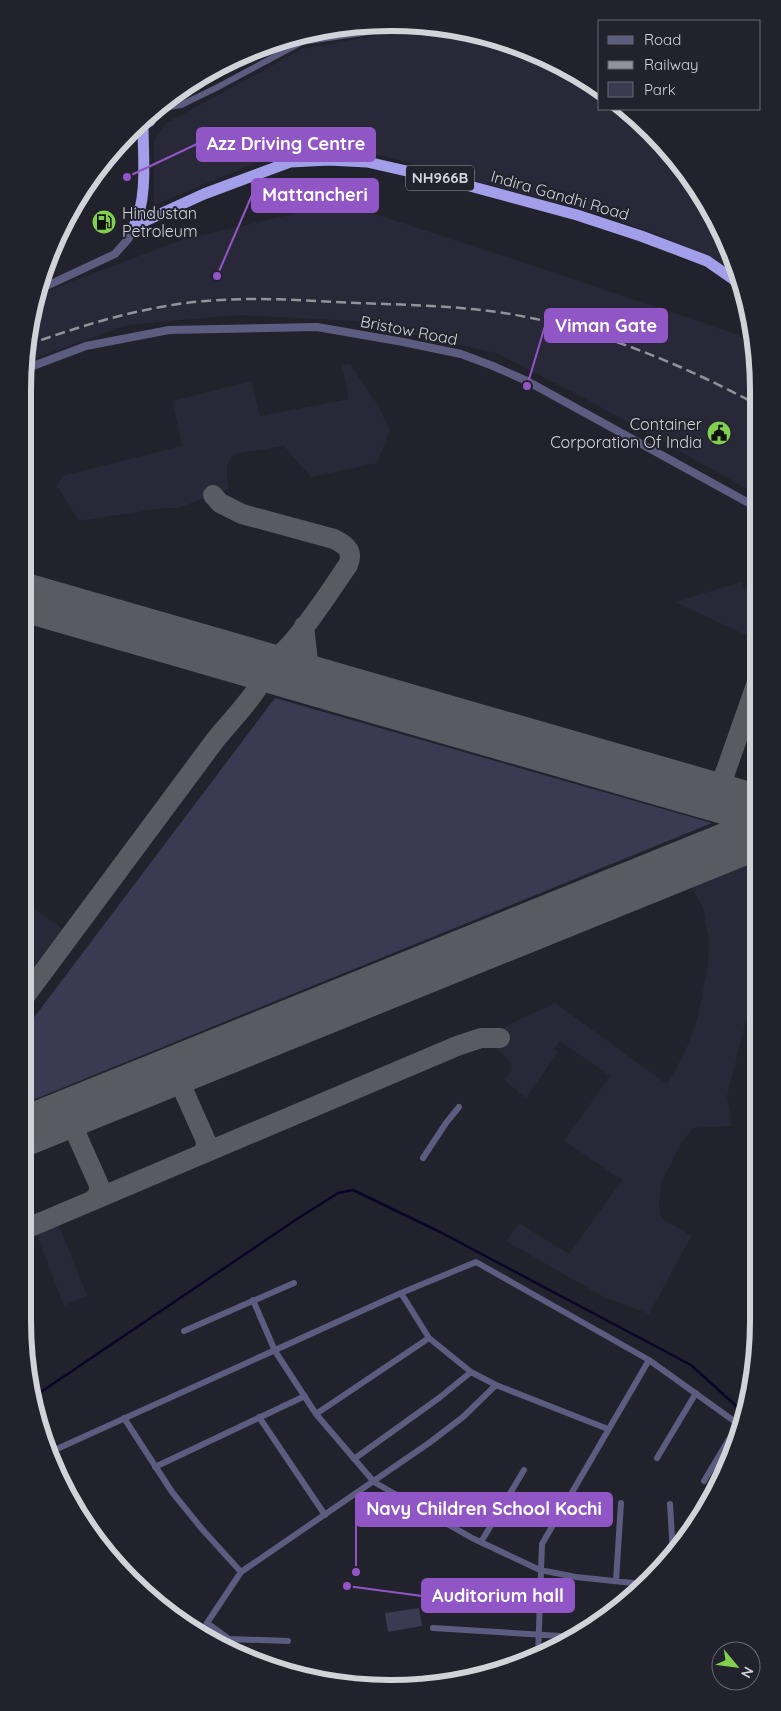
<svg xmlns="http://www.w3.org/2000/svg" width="781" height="1711" font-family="Quicksand,sans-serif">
<rect width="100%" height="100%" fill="#22222c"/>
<path fill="#292838" d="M438 27 462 30 531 50 600 90V109H625L682 166 730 249 737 272 703 254 656 234 605 216 380 155 337 150 301 149 275 155 154 205V141L165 124 302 49 395 32Z
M266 46 185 91 183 87 249 51Z
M341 203 528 264 736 334 755 345 756 494 595 404 496 353 355 321 238 315 127 325 25 362 30 318 37 295 181 240Z
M350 364 379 407 390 430 377 463 311 477 284 446 233 454 227 466V478L229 489 178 508H163L79 521 57 486 62 476 182 446 173 401 251 381 260 416 349 399 342 365Z
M741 582 745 589 756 586V640L675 602Z
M757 857 758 1016H747L727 1096 732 1126 693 1128 681 1143 661 1184 659 1204 661 1218 691 1236 649 1314 602 1296 506 1241 519 1223 569 1254 622 1180 564 1141 610 1076 560 1041 554 1049 558 1052 526 1098 504 1080 512 1070 511 1064 504 1055 495 1048 506 1026 555 1003 667 1084 674 1073 688 1045 698 1017 708 964 709 941 703 908 690 884Z
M23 901 63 929 23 980Z
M59 1225 87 1296 64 1306 36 1233Z"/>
<path fill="#3a3a52" d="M275 698 712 823 23 1104V1032Z
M419 1608 422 1626 388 1632 385 1613Z"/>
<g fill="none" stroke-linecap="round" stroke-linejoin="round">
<path stroke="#0b0428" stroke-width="2.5" d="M35 1396 297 1219 338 1193 353 1190 440 1232 691 1365 745 1414"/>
<path stroke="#5a5a63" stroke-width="20" d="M213 495 220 503 242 514 334 539C346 545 354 551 348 565 334 585 293 650 274 658 267 662 259 661 251 661
M304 626 310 679
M257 688C266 677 275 673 289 672
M724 776 727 789 739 803
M699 792C710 791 718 786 724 776L756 685
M23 999C87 912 152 826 216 739 225 728 260 690 262 679 264 669 258 665 251 661
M164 1074 174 1077 181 1085 206 1141 205 1150 200 1155
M58 1117 68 1121 74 1129 99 1185V1194L92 1201
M23 1230 457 1046 481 1038H500"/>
<path stroke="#5a5a63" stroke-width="49" d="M23 597 757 809
M23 1132 757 835"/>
<path stroke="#5c5b80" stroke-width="6" d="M157 109 181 105 216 88 302 42 415 25
M423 1158 446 1123 459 1107
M401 1293 429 1338 471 1372 496 1385 608 1429
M253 1300 275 1351 316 1414 374 1482 472 1538 540 1570 576 1577 642 1584
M184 1331 294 1283
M316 1414 429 1338
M259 1417 325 1515
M124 1418 172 1492 202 1529 241 1572
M48 1453 401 1293 476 1262 649 1360 741 1426
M657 1458 696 1393
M354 1459 439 1398 471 1372
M155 1467 305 1396
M704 1481 738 1424
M670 1504 673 1554
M440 1519 454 1495
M481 1542 524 1470
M616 1581 621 1503
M438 1584 540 1586
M148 1591 202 1632
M207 1623 229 1639 288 1641
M433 1628 577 1637
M201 1635 207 1623 241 1572 429 1443 463 1417 496 1385
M538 1656 542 1544 649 1360"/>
<path stroke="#5c5b80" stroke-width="8" d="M38 290 115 254 129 238 134 226
M25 369 86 346 169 330 317 327 403 342 461 354 493 366 527 381 756 507"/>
<path stroke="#a29ee9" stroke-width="11" d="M137 125H143L150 121 153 112
M134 226 204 194 290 162 329 160 367 162 455 182 577 215 641 236 707 261 733 279 740 285
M134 226C148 198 143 156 143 125"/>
<path stroke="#92929a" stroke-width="2.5" stroke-dasharray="10 5" stroke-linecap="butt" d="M27 345C75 328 122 313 172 305 234 295 296 300 357 303 414 305 471 306 527 317 608 334 683 365 756 404"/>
</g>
<defs>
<symbol id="fuel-disc" viewBox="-11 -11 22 22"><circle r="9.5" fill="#82d050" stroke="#22222c"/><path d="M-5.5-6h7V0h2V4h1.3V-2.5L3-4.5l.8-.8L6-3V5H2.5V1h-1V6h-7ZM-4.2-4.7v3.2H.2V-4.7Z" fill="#111"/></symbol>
<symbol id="civic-disc" viewBox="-11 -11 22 22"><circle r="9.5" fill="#82d050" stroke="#22222c"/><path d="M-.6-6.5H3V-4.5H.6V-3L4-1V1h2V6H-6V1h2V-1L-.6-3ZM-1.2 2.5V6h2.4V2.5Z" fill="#111"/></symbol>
</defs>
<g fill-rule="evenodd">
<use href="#fuel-disc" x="90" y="208" width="28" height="28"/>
<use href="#civic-disc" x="705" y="419" width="28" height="28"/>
</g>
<g text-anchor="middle" stroke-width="4" stroke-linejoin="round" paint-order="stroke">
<rect fill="#22222c" stroke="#9d9da5" stroke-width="1" x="406" y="165.5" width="68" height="25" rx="4"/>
<g font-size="15" font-weight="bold" fill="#d2d2d9">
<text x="440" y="183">NH966B</text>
</g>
<g font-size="16" fill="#d2d2d9" stroke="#22222c">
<text transform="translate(560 195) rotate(16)" y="6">Indira Gandhi Road</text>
<text transform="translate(409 330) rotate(11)" y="6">Bristow Road</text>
</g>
<g font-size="16" fill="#d2d2d9" stroke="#22222c" text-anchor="start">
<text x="122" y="219">Hindustan<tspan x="122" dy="18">Petroleum</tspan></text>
<text x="702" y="430" text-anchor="end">Container<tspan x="702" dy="18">Corporation Of India</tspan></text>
</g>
</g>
<path d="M0 0H781V1711H0ZM390 31H391A359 359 0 0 1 750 390V1321A359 359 0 0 1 391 1680H390A359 359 0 0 1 31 1321V390A359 359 0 0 1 390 31Z" fill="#22222c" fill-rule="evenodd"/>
<path fill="none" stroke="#d2d2d9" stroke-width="6" d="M390 31H391A359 359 0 0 1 750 390V1321A359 359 0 0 1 391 1680H390A359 359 0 0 1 31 1321V390A359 359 0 0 1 390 31Z"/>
<path fill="none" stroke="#9156c6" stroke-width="2" d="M127 177L197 144M217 276L252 195M527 386L545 326M356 1572L356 1509M347 1586L422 1596"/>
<g fill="#9156c6" stroke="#22222c" stroke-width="2">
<circle cx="127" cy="177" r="5"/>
<circle cx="217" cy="276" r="5"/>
<circle cx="527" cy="386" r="5"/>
<circle cx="356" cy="1572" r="5"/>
<circle cx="347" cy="1586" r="5"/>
</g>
<g fill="#9156c6" stroke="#9156c6" stroke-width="2">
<rect x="197" y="128" width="178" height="33" rx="5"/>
<rect x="252" y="179" width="126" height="33" rx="5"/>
<rect x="545" y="309" width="122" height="33" rx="5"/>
<rect x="356" y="1493" width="256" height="33" rx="5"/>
<rect x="422" y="1579" width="152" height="33" rx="5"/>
</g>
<g font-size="18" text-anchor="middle" font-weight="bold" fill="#fff">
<text x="286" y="150">Azz Driving Centre</text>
<text x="315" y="201">Mattancheri</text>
<text x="606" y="332">Viman Gate</text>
<text x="484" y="1515">Navy Children School Kochi</text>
<text x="498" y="1602">Auditorium hall</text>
</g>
<rect x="598" y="20" width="162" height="90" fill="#22222c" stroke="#686871"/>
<rect x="608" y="36" width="25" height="8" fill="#5c5b80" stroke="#686871"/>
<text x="644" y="45" font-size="15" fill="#d2d2d9">Road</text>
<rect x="608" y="61" width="25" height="8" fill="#92929a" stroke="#686871"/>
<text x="644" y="70" font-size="15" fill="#d2d2d9">Railway</text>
<rect x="608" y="82" width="25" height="15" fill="#3a3a52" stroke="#686871"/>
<text x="644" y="95" font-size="15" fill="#d2d2d9">Park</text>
<g transform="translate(736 1666) rotate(119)"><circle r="24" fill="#22222c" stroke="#686871"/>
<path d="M0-4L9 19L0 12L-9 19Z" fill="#82d050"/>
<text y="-8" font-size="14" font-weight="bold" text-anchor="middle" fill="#d2d2d9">N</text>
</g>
</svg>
